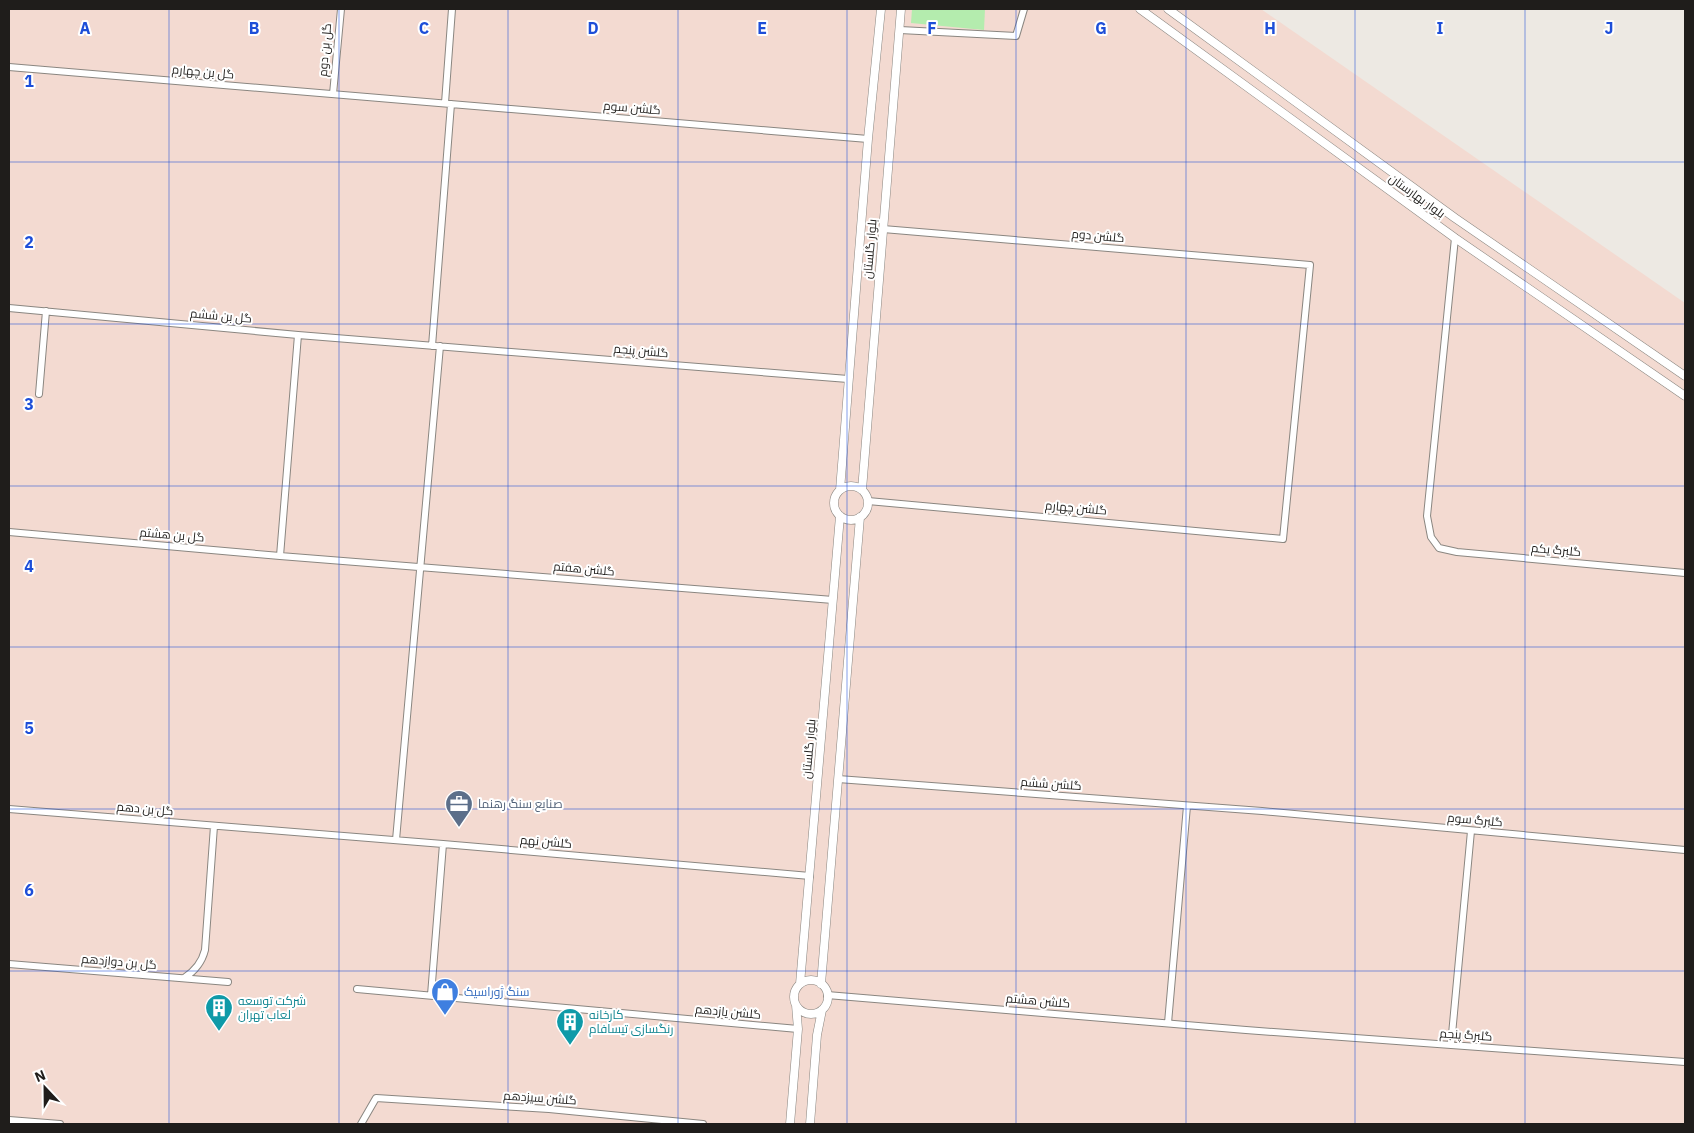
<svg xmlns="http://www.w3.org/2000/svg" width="1694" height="1133" font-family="'IBM Plex Sans',Cairo,sans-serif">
<rect width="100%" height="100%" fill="#ede9e3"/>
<path fill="#f3dad1" d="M9 9H1261L1685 303V1124H9Z"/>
<path fill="#b4ecae" d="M912 9H985L984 30 911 23Z"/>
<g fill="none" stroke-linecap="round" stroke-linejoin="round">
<defs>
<path id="minor" d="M900 30 1016 36 1024 9
M9 67 868 139
M333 94 341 9
M445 103 452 9
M1455 238 1427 516 1431 537 1439 548 1457 552 1685 573
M9 308 298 335 848 379
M432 346 451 104
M39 394 46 311
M868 501 1283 539 1310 265 883 229
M9 532 280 556 833 600
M280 556 298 335
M838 779 1262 811 1685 850
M9 809 443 844 810 876
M396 840 440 346
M9 964 228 982
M184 978C195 971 202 962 205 950L214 826
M357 989 798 1029
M431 995 443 844
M827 995 1246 1030 1685 1062
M1168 1023 1187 806
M1451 1045 1471 831
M9 1120 60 1124
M361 1124 376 1098 549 1109 703 1124"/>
<path id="tertiary" d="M1140 9 1455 238 1685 396
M1168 9 1455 218 1685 376
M834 503a17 17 0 1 1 34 0a17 17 0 1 1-34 0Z
M840 490 868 139 881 9
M862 490 901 9
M794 997a17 17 0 1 1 34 0a17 17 0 1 1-34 0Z
M800 984 840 516
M821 984 860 517
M790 1124 798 1029 796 1005
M810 1124 817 1035 822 1010"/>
</defs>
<use href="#minor" stroke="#8a8680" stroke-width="8"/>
<use href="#tertiary" stroke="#8a8680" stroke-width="9"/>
<use href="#minor" stroke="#fff" stroke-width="6"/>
<use href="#tertiary" stroke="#fff" stroke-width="8"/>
</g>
<path fill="none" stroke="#1d4ed8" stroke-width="1" stroke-opacity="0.55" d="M169 9V1124M339 9V1124M508 9V1124M678 9V1124M847 9V1124M1016 9V1124M1186 9V1124M1355 9V1124M1525 9V1124M9 162H1685M9 324H1685M9 486H1685M9 647H1685M9 809H1685M9 971H1685"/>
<defs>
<symbol id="office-pin" viewBox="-11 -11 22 30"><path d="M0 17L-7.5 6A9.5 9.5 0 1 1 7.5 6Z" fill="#5c6f8a" stroke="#fff"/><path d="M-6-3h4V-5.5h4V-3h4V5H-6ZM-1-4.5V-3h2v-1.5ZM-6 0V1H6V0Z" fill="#fff"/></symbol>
<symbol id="shop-pin" viewBox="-11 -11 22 30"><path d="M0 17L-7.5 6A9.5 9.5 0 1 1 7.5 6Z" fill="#3f7fe0" stroke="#fff"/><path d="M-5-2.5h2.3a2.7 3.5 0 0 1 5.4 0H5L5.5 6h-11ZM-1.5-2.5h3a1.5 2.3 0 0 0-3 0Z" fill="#fff"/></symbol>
<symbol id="building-pin" viewBox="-11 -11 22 30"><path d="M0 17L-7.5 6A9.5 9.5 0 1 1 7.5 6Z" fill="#0f9aa8" stroke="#fff"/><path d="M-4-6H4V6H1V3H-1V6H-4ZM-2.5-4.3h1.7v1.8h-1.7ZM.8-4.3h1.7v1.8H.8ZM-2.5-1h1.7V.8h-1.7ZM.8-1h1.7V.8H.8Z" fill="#fff"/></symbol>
</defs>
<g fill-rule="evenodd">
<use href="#office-pin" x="443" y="788" width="32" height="43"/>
<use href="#shop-pin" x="429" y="976" width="32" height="43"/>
<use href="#building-pin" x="203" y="992" width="32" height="43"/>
<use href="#building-pin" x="554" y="1006" width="32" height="43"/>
</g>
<g text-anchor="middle" stroke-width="4" stroke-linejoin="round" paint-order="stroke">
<g font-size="12" fill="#1f1d1b" stroke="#fff">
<text transform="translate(325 50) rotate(-85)" y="4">گل بن دوم</text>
<text transform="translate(203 72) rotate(5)" y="4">گل بن چهارم</text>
<text transform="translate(632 108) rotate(5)" y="4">گلشن سوم</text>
<text transform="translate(1417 196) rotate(36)" y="4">بلوار بهارستان</text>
<text transform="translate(1098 236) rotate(5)" y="4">گلشن دوم</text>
<text transform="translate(870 249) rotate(-85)" y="4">بلوار گلستان</text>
<text transform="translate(221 316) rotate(5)" y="4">گل بن ششم</text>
<text transform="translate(641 351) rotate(5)" y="4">گلشن پنجم</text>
<text transform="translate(1076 508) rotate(5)" y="4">گلشن چهارم</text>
<text transform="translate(172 535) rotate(5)" y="4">گل بن هشتم</text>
<text transform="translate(1556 550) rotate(5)" y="4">گلبرگ یکم</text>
<text transform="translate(584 569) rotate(5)" y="4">گلشن هفتم</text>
<text transform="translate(809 749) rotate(-85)" y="4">بلوار گلستان</text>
<text transform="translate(1051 784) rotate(4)" y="4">گلشن ششم</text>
<text transform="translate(145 809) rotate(5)" y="4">گل بن دهم</text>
<text transform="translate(1475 820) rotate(5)" y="4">گلبرگ سوم</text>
<text transform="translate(546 842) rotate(5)" y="4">گلشن نهم</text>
<text transform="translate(119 962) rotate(5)" y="4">گل بن دوازدهم</text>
<text transform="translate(1038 1001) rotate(5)" y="4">گلشن هشتم</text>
<text transform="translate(728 1012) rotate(5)" y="4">گلشن یازدهم</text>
<text transform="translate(1466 1035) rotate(4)" y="4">گلبرگ پنجم</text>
<text transform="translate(540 1098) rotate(4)" y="4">گلشن سیزدهم</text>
</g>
<g font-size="12" fill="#4e5e75" stroke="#fff" text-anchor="start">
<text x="478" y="808">صنایع سنگ رهنما</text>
</g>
<g font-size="12" fill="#366cbe" stroke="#fff" text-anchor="start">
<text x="464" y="996">سنگ ژوراسیک</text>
</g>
<g font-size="12" fill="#0d838f" stroke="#fff" text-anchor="start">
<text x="238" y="1005">شرکت توسعه<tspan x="238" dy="14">لعاب تهران</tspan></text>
<text x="589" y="1019">کارخانه<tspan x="589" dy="14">رنگسازی تیسافام</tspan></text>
</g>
</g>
<g font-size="16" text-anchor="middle" font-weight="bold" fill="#1d4ed8" stroke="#fff" stroke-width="4" stroke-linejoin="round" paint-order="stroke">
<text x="85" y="34">A</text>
<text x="254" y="34">B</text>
<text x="424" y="34">C</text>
<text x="593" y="34">D</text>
<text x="762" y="34">E</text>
<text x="932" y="34">F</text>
<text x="1101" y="34">G</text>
<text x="1270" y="34">H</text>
<text x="1440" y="34">I</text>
<text x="1609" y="34">J</text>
<text x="29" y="87">1</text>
<text x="29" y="248">2</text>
<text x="29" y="410">3</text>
<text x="29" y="572">4</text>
<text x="29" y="734">5</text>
<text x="29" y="896">6</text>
</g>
<rect width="1694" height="1133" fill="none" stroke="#1f1d1b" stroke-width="20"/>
<g transform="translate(45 1088) rotate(338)" stroke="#ffffff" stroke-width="4" paint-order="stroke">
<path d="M0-4L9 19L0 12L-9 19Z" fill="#1f1d1b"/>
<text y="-8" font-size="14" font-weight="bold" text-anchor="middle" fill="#1f1d1b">N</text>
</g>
</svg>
